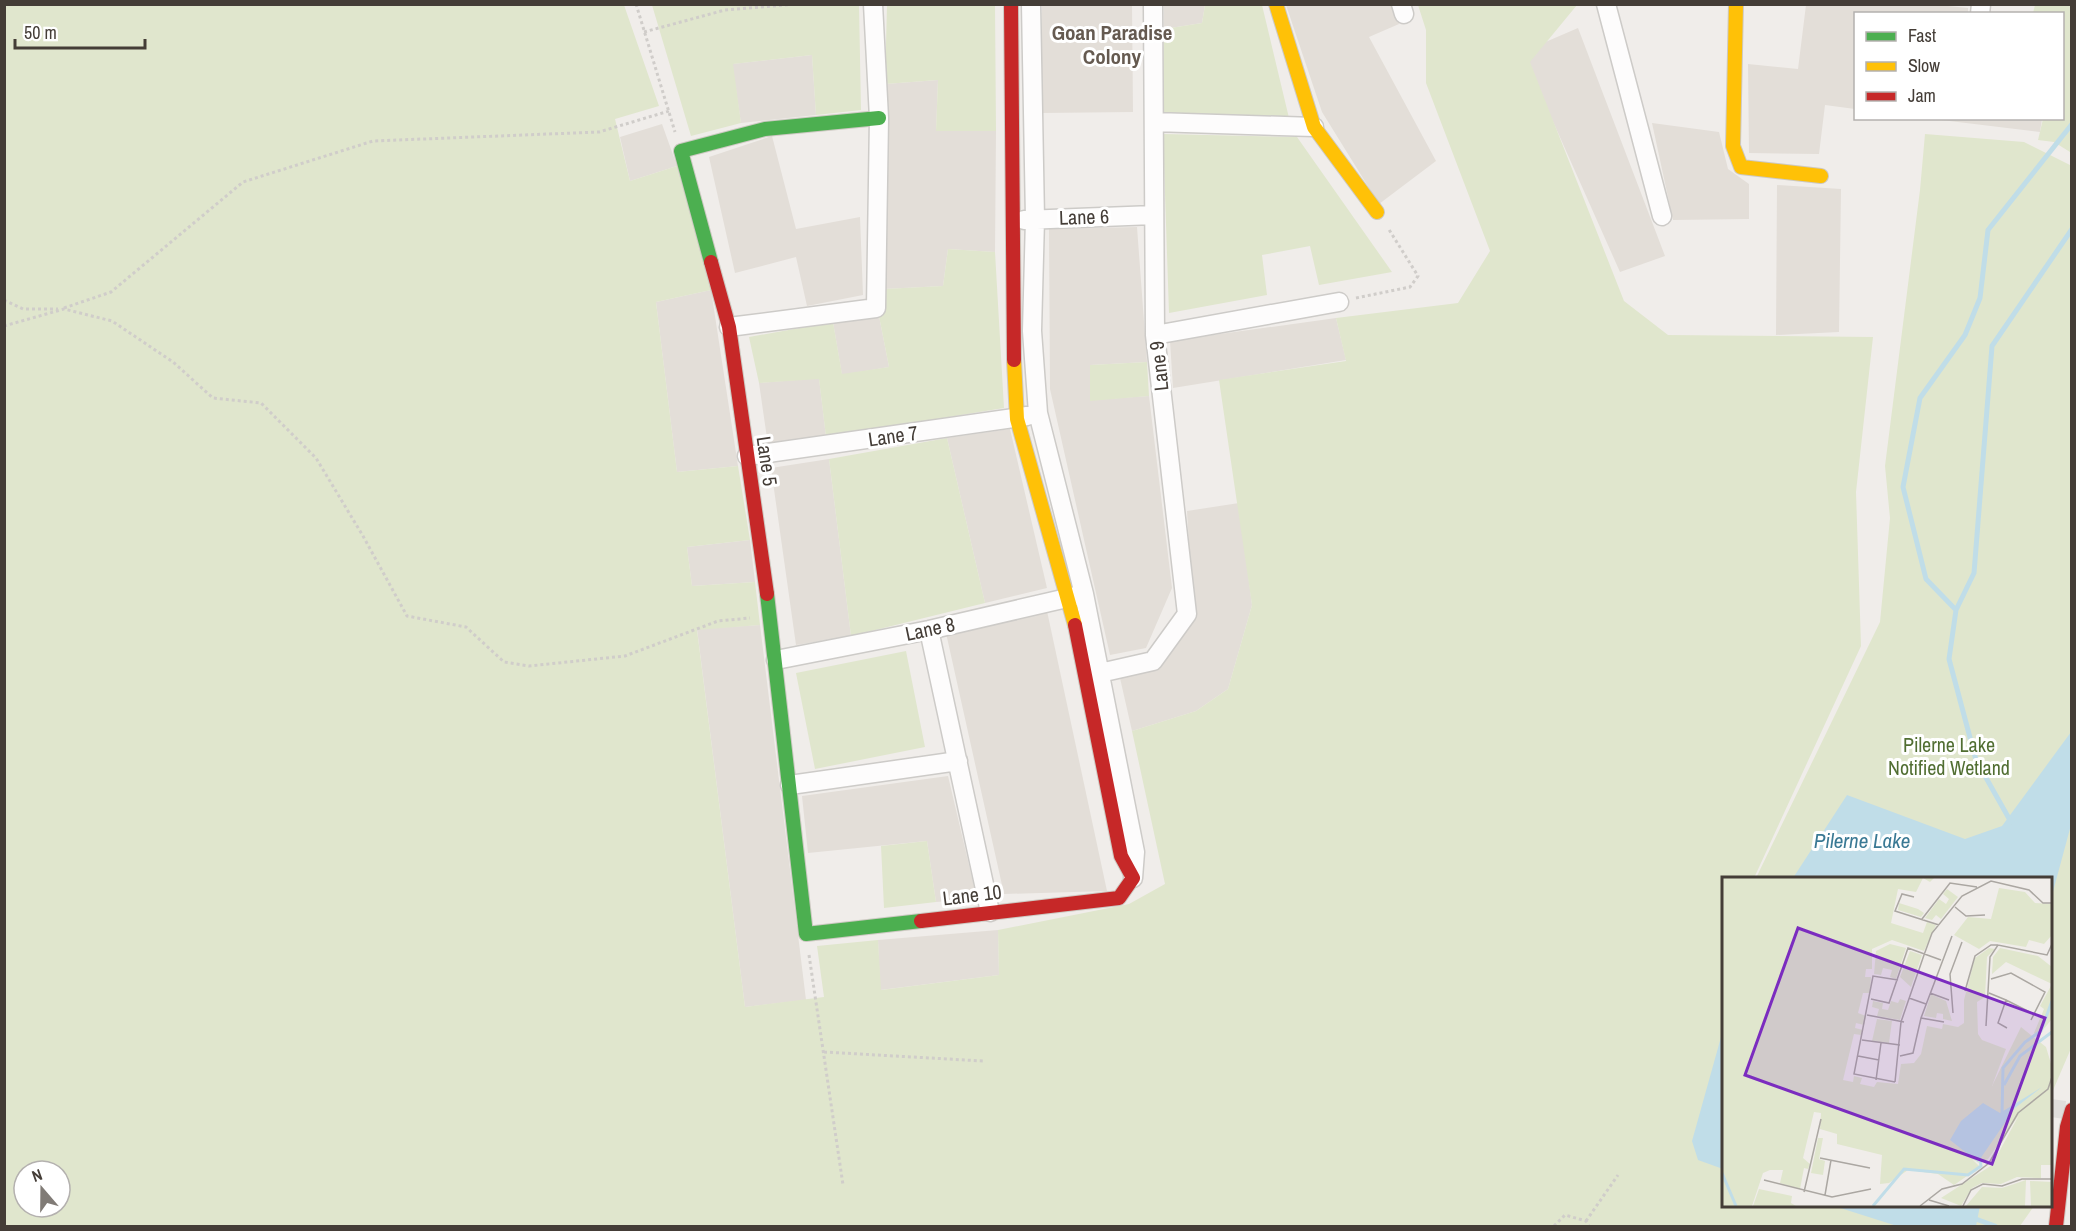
<svg xmlns="http://www.w3.org/2000/svg" width="2076" height="1231" font-family="'Archivo Narrow',sans-serif">
<rect width="100%" height="100%" fill="#f0edea"/>
<path fill="#e3ded8" d="M1928 4 1968 8V13L1856 14 1855 109 1825 105 1819 154 1749 153 1748 64 1798 69 1806 5Z
M1042 5H1132L1133 112 1042 113Z
M1164 5H1205L1202 23 1164 29Z
M1286 5H1393L1399 24 1369 37 1436 161 1379 204 1322 112Z
M1578 28 1665 256 1620 272 1522 52Z
M812 55 816 115 741 123 732 64Z
M938 80 936 131H996L995 252 948 249 943 286 884 289 885 84Z
M1933 119 2042 118V119L2040 132Z
M1652 123 1719 132 1728 169 1749 184V219L1673 220Z
M662 124 677 166 630 181 620 137Z
M772 136 796 229 860 217 863 295 807 306 796 257 735 273 709 157Z
M1777 185 1841 189 1839 332 1776 335Z
M1137 227 1147 362 1090 365V400L1149 396 1172 588 1146 648 1110 655 1050 389 1049 229Z
M711 290 738 466 677 472 656 302Z
M879 316 889 367 842 375 833 322Z
M1336 318 1346 360 1173 388 1170 341Z
M819 378 826 437 768 445 759 383Z
M1010 429 1047 588 985 603 947 438Z
M829 459 851 636 796 645 771 468Z
M1239 503 1252 605 1228 689 1196 711 1132 731 1120 678 1162 665 1193 615 1187 511Z
M750 540 755 582 692 586 687 547Z
M1047 611 1107 891 1004 894 946 633Z
M760 625 806 1000 745 1007 697 629Z
M948 776 977 899 936 902 927 841 808 853 802 796Z
M998 930 999 975 880 990 878 940Z"/>
<path fill="#e0e6cd" fill-rule="evenodd" d="M4 5H624L659 106 615 119 630 181 677 166 711 290 656 302 677 472 738 466 750 540 687 547 692 586 755 582 760 625 697 630 745 1007 824 997 817 946 878 940 881 990 999 975 998 930 1129 904 1165 884 1132 731 1196 711 1228 689 1252 605 1219 380 1346 361 1336 318 1458 303 1490 251 1426 83V30L1418 5H1577L1530 62 1624 301 1668 335 1873 337 1856 492 1861 646 1754 878H1724V1206H2034L2020 1226H5ZM24 1171H60V1207H24Z
M652 5H859L861 110 816 115 812 55 733 64 741 123 691 136Z
M887 5H995L996 131H936L938 80 885 84Z
M1205 5H1262L1289 118 1162 116 1164 29 1202 23Z
M2035 5H2071L2070 152 2054 142 2038 140 2043 119 2062 118V14L2033 13Z
M1163 134 1297 137 1392 272 1319 285 1310 246 1262 255 1267 295 1169 313Z
M1925 134 2024 142 2072 166V1046L2051 1095 2050 878H1756L1880 622 1890 518 1885 466 1920 190Z
M948 249 995 252 1004 408 826 437 819 379 759 383 749 337 833 322 842 374 889 367 879 316 884 289 943 286Z
M1147 362 1149 396 1090 401V365Z
M947 438 985 603 851 636 829 459Z
M906 651 925 747 815 769 796 673Z
M927 841 936 902 884 908 881 846Z"/>
<path fill="#e0dedb" d="M2051 1099 2066 1101 2064 1119 2051 1117Z"/>
<path fill="#c0dde8" d="M2071 732V825L2051 899 2050 878H1793L1847 795 1965 839 2002 826Z
M1723 1030 1724 1169H1723L1698 1160 1692 1141Z
M1834 1206H1980L1976 1226H1897Z"/>
<g fill="none" stroke-linecap="round" stroke-linejoin="round">
<path stroke="#c0dde8" stroke-width="5" d="M1956 610 1974 573 1992 346 2072 229
M2011 822 1976 760 1949 659 1956 610 1926 579 1903 487 1920 398 1965 335 1980 298 1988 230 2072 124
M1973 1218 1995 1226"/>
<defs>
<path id="street" d="M1031 4 1035 219 1032 331 1038 413 1084 594 1135 852 1133 878
M1401 4 1404 14
M1606 4 1662 216
M1980 14 1981 4
M1154 122 1314 127
M1024 220 1154 215
M729 327 876 308 879 118 873 4
M1155 335 1339 302
M747 456 1027 416
M929 630 990 912
M776 660 929 630 1080 595
M1100 673 1153 661 1187 614 1155 335 1153 4
M790 785 958 761"/>
<path id="fast" d="M711 262 681 151 765 129 879 118
M767 594 806 934 921 921"/>
<path id="slow" d="M1276 4 1314 127 1377 212
M1736 4 1733 146 1741 167 1821 176
M1014 360 1017 419 1075 625"/>
<path id="jam" d="M1011 4 1014 360
M711 262 729 327 767 594
M921 921 1119 898 1133 878 1121 856 1075 625
M2056 1226 2067 1127 2072 1110"/>
</defs>
<use href="#street" stroke="#cdcbc8" stroke-width="21"/>
<use href="#fast" stroke="#cdc9c2" stroke-width="16"/>
<use href="#slow" stroke="#cdc9c2" stroke-width="16"/>
<use href="#jam" stroke="#cdc9c2" stroke-width="16"/>
<path stroke="#d0cdca" stroke-width="3" stroke-dasharray="3 3" stroke-linecap="butt" d="M636 4 675 132
M644 32 725 10 797 4
M1356 298 1410 287 1418 276 1388 228
M4 300 23 309H58
M64 308 111 292 243 182 373 141 599 132 669 111
M4 326 64 309 112 321 173 362 213 398 261 403 316 458 363 536 407 616 466 627 504 662 529 666 625 656 718 621 750 618
M809 955 843 1185
M824 1052 983 1061
M1586 1221 1618 1175
M1554 1226 1565 1215 1586 1221 1589 1226"/>
<use href="#street" stroke="#fdfcfc" stroke-width="18"/>
<use href="#fast" stroke="#4caf50" stroke-width="14"/>
<use href="#slow" stroke="#ffc107" stroke-width="14"/>
<use href="#jam" stroke="#c62828" stroke-width="14"/>
</g>
<g text-anchor="middle" stroke-width="6" stroke-linejoin="round" paint-order="stroke">
<g font-size="20" fill="#443d37" stroke="#fff">
<text transform="translate(1084 217) rotate(-2)" y="7">Lane 6</text>
<text transform="translate(1159 366) rotate(-96)" y="7">Lane 9</text>
<text transform="translate(893 436) rotate(-8)" y="7">Lane 7</text>
<text transform="translate(767 461) rotate(82)" y="7">Lane 5</text>
<text transform="translate(930 629) rotate(-12)" y="7">Lane 8</text>
<text transform="translate(972 895) rotate(-7)" y="7">Lane 10</text>
</g>
<g font-size="20" fill="#516e32" stroke="#fff">
<text x="1949" y="752">Pilerne Lake<tspan x="1949" dy="23">Notified Wetland</tspan></text>
</g>
<g font-size="21" font-weight="bold" fill="#655a50" stroke="#fff">
<text x="1112" y="40">Goan Paradise<tspan x="1112" dy="24">Colony</tspan></text>
</g>
<g font-size="21" font-style="italic" fill="#3a7994" stroke="#fff">
<text x="1862" y="848">Pilerne Lake</text>
</g>
</g>
<g transform="translate(1722 877)">
<rect width="330" height="330" fill="#f0edea"/>
<path d="M0 1H212L208 5 201 1 194 15 176 12 169 46 201 56 205 45 214 48 202 74 170 63 150 72V92H144L143 100H149L148 116H141L136 136 144 139 142 148 134 146 133 151 141 153 139 158 132 157 121 203 131 205 132 199 140 201 138 207 152 210 155 205 176 207 179 187 192 186 199 177 205 149 220 152 221 147 236 150 242 146V123L253 81 267 71 273 72 265 80 263 120 255 125 256 157 260 163 284 172 270 209 299 150 324 170 330 190V288H319V301L295 300 279 307 260 306 250 311 239 329 219 321 270 288 297 238 266 282 257 286 250 282 258 290 232 308 216 297 186 293 167 306 158 307 160 278 115 267V257L98 252 99 236 92 235 81 281 88 287 86 292 82 291 78 312 58 306 61 293H48L41 296 30 329H0ZM277 11 303 15 313 26 330 27V58L322 67 307 63 304 70 268 64 257 72 232 58 246 40 269 42ZM225 12 236 20 219 42 214 38 210 43 203 41 217 22 224 27 227 22 221 17ZM177 26 196 32 202 36 199 40 176 33ZM168 67 184 71 174 102 168 100 170 93 161 91 159 98 152 97 154 74ZM278 71 316 79 330 90V142L316 159 312 156 322 132 318 129 330 107 284 85 270 97 271 80ZM188 74 200 78 189 110 178 100ZM209 117 224 124 230 144 221 142V137L215 136 214 141 202 139ZM178 122 184 124 178 143 155 139 157 132 150 130 151 124 161 126 160 132 166 133 169 124 176 126ZM155 142 170 144 167 166 150 164ZM96 261H101L97 282 103 284 101 298 89 296ZM304 303 303 329H244L260 310 280 311ZM308 304 330 305V329H309ZM37 312 70 319 69 326 74 329H31Z" fill="#e0e6cd"/>
<path d="M320 210 293 231 256 285 228 263 239 244 261 226 278 236Z" fill="#c0dde8"/>
<path fill="none" stroke="#c0dde8" stroke-width="3" d="M282 208 298 179 330 155M280 237 281 191 303 165 319 154 330 124M0 296 14 329M151 329 182 292 246 298 259 289 258 282"/>
<path fill="none" stroke="#aba7a2" stroke-width="1.5" d="M192 20 180 17 173 34 217 48M233 30 244 39 263 38M200 42 228 6 255 10M269 102 289 96 323 115 309 143M243 114 253 79 269 68H276M208 116 227 123M267 116 284 123 276 146 285 151M187 121 204 127M149 122 167 126 186 71 219 83M284 123 312 137M231 136 228 97 240 65M145 138 182 145M199 141 222 145M264 149 268 80 276 68 325 78 330 67M140 163 178 168M136 179 157 183M178 179 191 176 199 141 230 59M154 203 159 166M173 205 179 145 202 78 210 56 240 19 269 4 307 13 321 26H330M173 205 132 197 151 99 176 103M98 281 148 291M42 303 110 320 149 312M82 315 99 242M103 318 109 283M207 323 227 329M198 329 220 312 240 307 267 286 296 236 326 212 330 200M241 329 249 313 261 307 280 309 300 302H330"/>
<path fill="#7b2cbf" fill-opacity="0.15" stroke="#7b2cbf" stroke-width="3" d="M76 51 323 141 270 287 23 198Z"/>
<rect width="330" height="330" fill="none" stroke="#443d37" stroke-width="3"/>
</g>
<rect width="2076" height="1231" fill="none" stroke="#443d37" stroke-width="12"/>
<rect x="1854" y="12" width="210" height="108" fill="#ffffff" stroke="#b4b1af" stroke-width="1.5"/>
<rect x="1866" y="32" width="30" height="9" fill="#4caf50" stroke="#b4b1af" stroke-width="1.5"/>
<text x="1908" y="42" font-size="18" fill="#443d37">Fast</text>
<rect x="1866" y="62" width="30" height="9" fill="#ffc107" stroke="#b4b1af" stroke-width="1.5"/>
<text x="1908" y="72" font-size="18" fill="#443d37">Slow</text>
<rect x="1866" y="92" width="30" height="9" fill="#c62828" stroke="#b4b1af" stroke-width="1.5"/>
<text x="1908" y="102" font-size="18" fill="#443d37">Jam</text>
<g transform="translate(42 1189) rotate(340)"><circle r="28" fill="#ffffff" stroke="#b4b1af" stroke-width="1.5"/>
<path d="M0-4.5L10 22L0 15L-10 22Z" fill="#807b76"/>
<text y="-9" font-size="16" font-weight="bold" text-anchor="middle" fill="#443d37">N</text>
</g>
<path d="M15 39v9h130v-9" fill="none" stroke="#443d37" stroke-width="3"/>
<text x="24" y="39" font-size="18" fill="#443d37" stroke="#ffffff" stroke-width="4.5" paint-order="stroke">50 m</text>
</svg>
